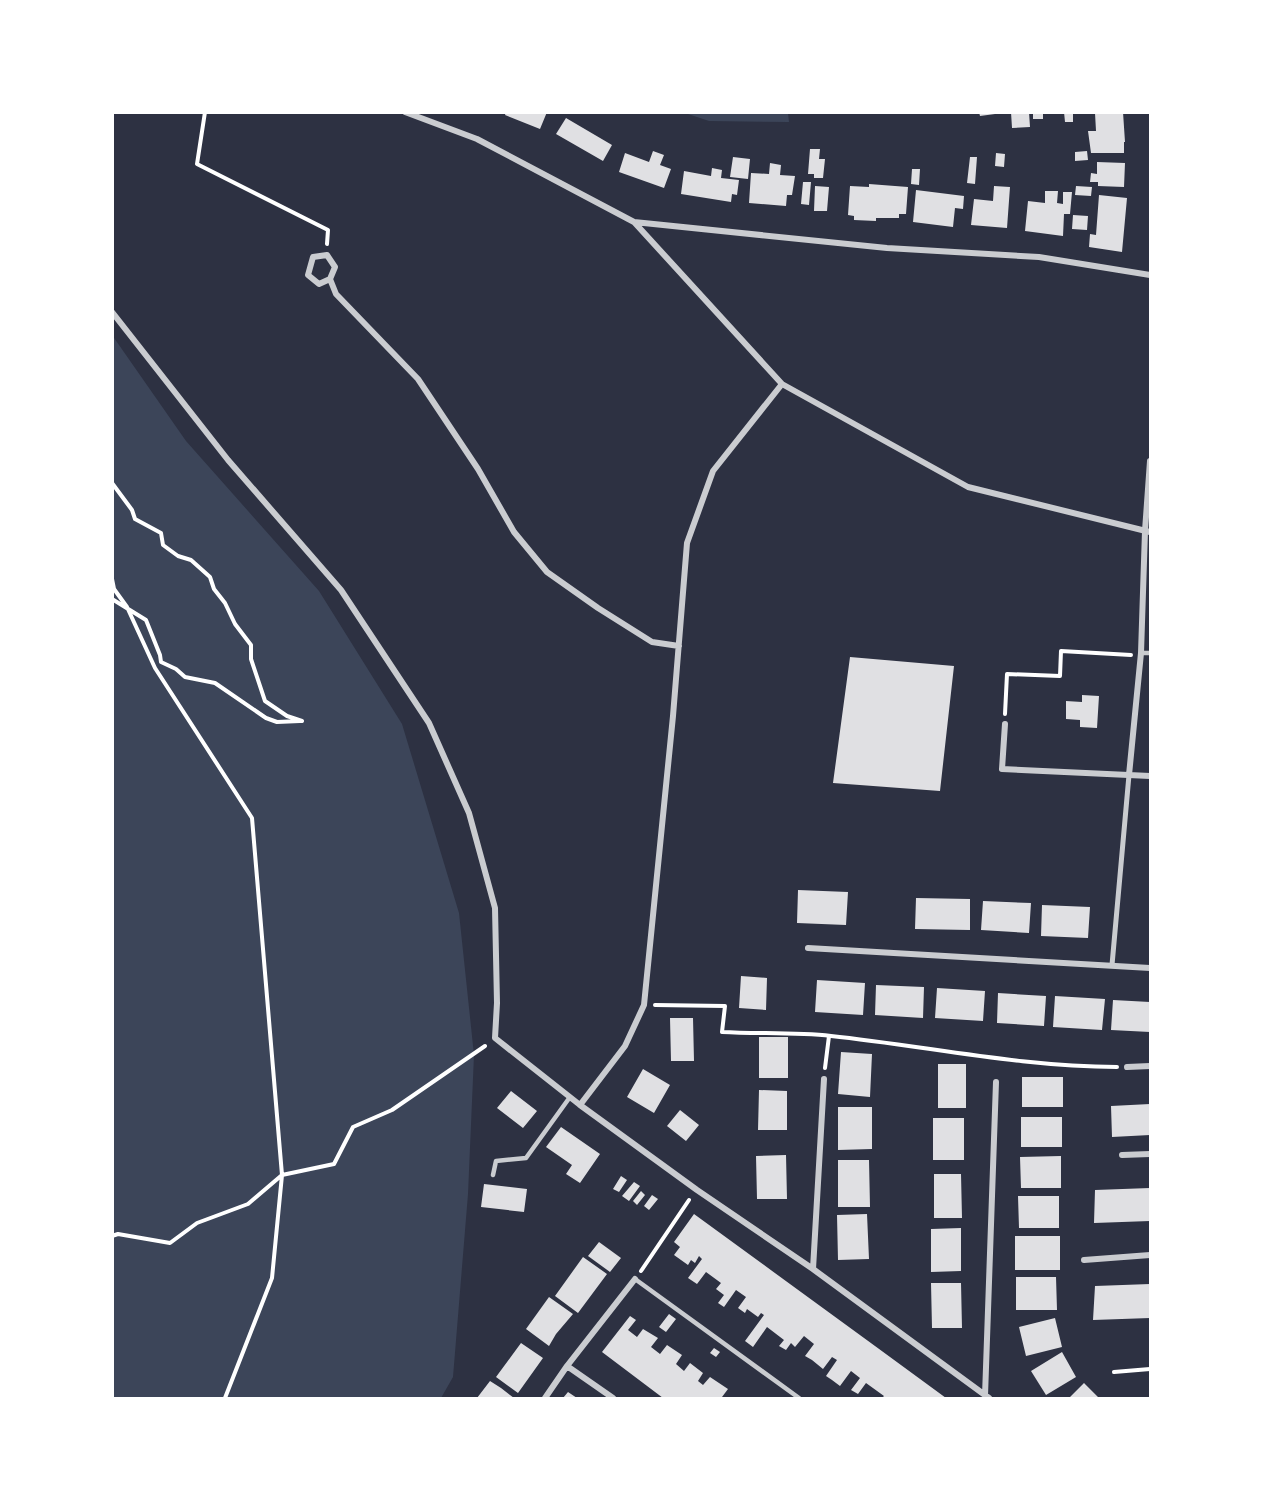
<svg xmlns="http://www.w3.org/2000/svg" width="1263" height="1511" font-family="'Playfair Display',serif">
<rect width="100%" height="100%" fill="#2d3142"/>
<path fill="#3c4559" d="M685 113H788L789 122 709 121Z
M112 335 186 441 319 591 402 724 459 913 474 1055 468 1194 453 1377 441 1398H113Z"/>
<path fill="#e0e0e3" d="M506 112H547L540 129 505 115Z
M979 112H995V114L980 116Z
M1011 112H1029L1030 127 1012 128Z
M1033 112H1043V119H1033Z
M1064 112H1073V122H1065Z
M1123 112 1125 142H1124V153H1091L1088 131H1096L1095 113Z
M566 118 612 145 603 161 556 134Z
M810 149H820L819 159H825L823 178H814V174H808Z
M653 151 664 155 660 165 671 169 664 188 619 172 625 153 649 162Z
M1087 151 1088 160 1075 161V152Z
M996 153 1005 154 1004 167 995 166Z
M733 157 750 159 748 179 730 177Z
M970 157H977L975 184 967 183Z
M1097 162 1125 163 1124 187 1098 186V182H1090L1091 173 1097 174Z
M770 163 781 165 780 175 795 176 792 195H787L786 206 749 203 751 173 769 174Z
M712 168 722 170 721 178 739 180 737 195 732 194 731 202 681 194 684 171 711 176Z
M912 169H920L919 185 911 184Z
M803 182H811L809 205 801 204Z
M869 184 908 187 906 214H899V218H876V221L854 220V216L848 215 850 186 869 187Z
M815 186 829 187 827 211H814Z
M994 186 1010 187 1007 228 971 225 974 199 993 201Z
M1076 186 1092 187 1091 196 1075 195Z
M916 190 964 196 963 209 955 208 953 227 913 222Z
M1045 191H1058L1057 203 1063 204V192H1072L1070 214H1064L1063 236 1025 231 1028 201 1045 203Z
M1099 195 1127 198 1122 252 1089 247 1090 234 1096 235Z
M1073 215 1088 216 1087 230 1072 229Z
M850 657 954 666 940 791 833 783Z
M1082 695 1099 696 1097 728 1080 727V720L1066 719V701L1082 702Z
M798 890 848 892 846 925 797 923Z
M916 898 970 899V930L915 929Z
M983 901 1031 903 1029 933 981 930Z
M1042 905 1090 907 1088 938 1041 936Z
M741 976 767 978 766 1010 739 1008Z
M817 980 865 983 863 1015 815 1012Z
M876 985 924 987 923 1018 875 1015Z
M937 988 985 991 983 1021 935 1018Z
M998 993 1046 996 1044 1026 997 1023Z
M1055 996 1105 999 1102 1030 1053 1027Z
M1113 1000 1150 1002V1032L1111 1030Z
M670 1018H693L694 1061H671Z
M759 1037H788V1078H759Z
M841 1052 872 1054 870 1097 838 1094Z
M938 1064H966V1108H938Z
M643 1069 670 1085 654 1113 627 1097Z
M1022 1077H1063V1107H1022Z
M759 1090 787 1091V1130H758Z
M511 1091 537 1111 523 1128 497 1108Z
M1150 1104V1135L1112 1137 1111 1106Z
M838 1107H872V1149L838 1150Z
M680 1110 699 1125 686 1141 667 1126Z
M1021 1117H1062V1147H1021Z
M933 1118H964V1160H933Z
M561 1127 600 1154 580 1183 566 1174 572 1165 546 1147Z
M786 1155 787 1199H757L756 1156Z
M1061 1156V1188H1021L1020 1157Z
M838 1160H869L870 1207H838Z
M934 1174H961L962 1218H934Z
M621 1176 627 1180 619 1192 613 1189Z
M634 1182 640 1186 629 1201 622 1196Z
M484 1184 527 1189 524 1212 481 1207Z
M1150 1188V1221L1094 1223 1095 1190Z
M641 1191 645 1195 637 1205 633 1201Z
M652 1195 658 1199 649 1210 644 1206Z
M1018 1196H1059V1228H1019Z
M694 1214 875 1346 946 1398H882L884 1396 866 1383 858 1394 851 1390 860 1378 851 1371 840 1386 832 1380 826 1376 837 1360 832 1357 823 1369 812 1360 805 1356 814 1344 804 1336 795 1347 791 1343 786 1350 779 1346 784 1340 767 1327 753 1347 745 1341 764 1315 761 1313 758 1317 747 1309 745 1313 738 1308 746 1297 736 1290 724 1307 718 1303 724 1295 716 1289 721 1283 706 1272 697 1284 688 1278 702 1259 699 1256 695 1263 691 1260 688 1265 674 1255 680 1247 674 1242Z
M867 1214 869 1259 838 1260 837 1215Z
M961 1228V1271L931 1272V1229Z
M1015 1236H1060V1270H1015Z
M599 1242 621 1258 610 1272 588 1256Z
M583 1257 607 1274 578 1313 555 1296Z
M1016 1277H1056L1057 1310H1016Z
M931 1283H961L962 1328H932Z
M1150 1284V1318L1093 1320 1095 1286Z
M549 1297 573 1314 556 1334 549 1346 526 1329Z
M669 1314 676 1319 666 1332 659 1327Z
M630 1316 636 1320 628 1330 637 1337 643 1329 658 1338 651 1347 660 1354 667 1345 682 1355 676 1364 684 1371 690 1363 703 1373 698 1381 703 1385 710 1377 728 1389 722 1397 723 1398H663L602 1352Z
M1055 1318 1062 1347 1026 1356 1019 1327Z
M521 1343 543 1358 518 1393 496 1377Z
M714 1348 720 1352 716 1357 710 1353Z
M1062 1352 1076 1377 1046 1395 1031 1371Z
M490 1381 501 1388 514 1398H477Z
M1084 1383 1099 1398H1069Z
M568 1392 577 1398H563Z"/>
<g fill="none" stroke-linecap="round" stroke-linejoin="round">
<path stroke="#fff" stroke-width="4" d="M205 112 197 164 328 230 327 244
M112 483 132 510 135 519 161 533 163 545 178 556 191 560 210 577 214 589 225 603 235 624 251 645V659L265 701 287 716 302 721
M112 579 114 589 127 607 155 668 252 818 282 1175 272 1278 225 1398
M112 599 146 620 160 655 161 662 176 669 185 677 215 683 266 718 277 722 300 721
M1005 714 1007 674 1060 676 1061 651 1131 655
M655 1005 725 1006 722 1032C758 1034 795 1032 831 1036 926 1046 1021 1067 1117 1067
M825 1068 829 1036
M112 1236 118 1234 170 1243 197 1223 248 1204 282 1175 334 1164 353 1127 392 1110 485 1046
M641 1271 689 1200
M1114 1372 1150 1369"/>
<path stroke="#caccd0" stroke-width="4.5" d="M1141 653H1150
M493 1175 496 1161 526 1158 570 1097
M635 1279 799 1398"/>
<path stroke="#caccd0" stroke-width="5" d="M1112 965 1129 775"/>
<path stroke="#caccd0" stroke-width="6" d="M405 112 477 139 634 222 782 384 968 487 1150 532
M634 222 887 248 1039 257 1150 275
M330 279 319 284 308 275 313 257 327 255 335 267 330 279 336 294 418 379 478 469 514 532 547 572 598 608 652 642 679 646
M112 312 228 460 341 590 429 723 469 813 495 908 497 1003 495 1038 580 1105 697 1190 813 1269 989 1398
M1005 724 1002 769 1150 776
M1129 775 1141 653 1145 531 1150 461
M808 948 1150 968
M1127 1067 1150 1066
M580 1105 625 1046 644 1005 673 716 687 543 713 471 782 384
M1122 1155 1150 1154
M1084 1260 1150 1255
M813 1269 824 1079
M567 1366 613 1398
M985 1396 996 1082
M545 1398 567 1366 635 1279"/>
</g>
<rect width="1263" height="1511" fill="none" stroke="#ffffff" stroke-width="228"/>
</svg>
